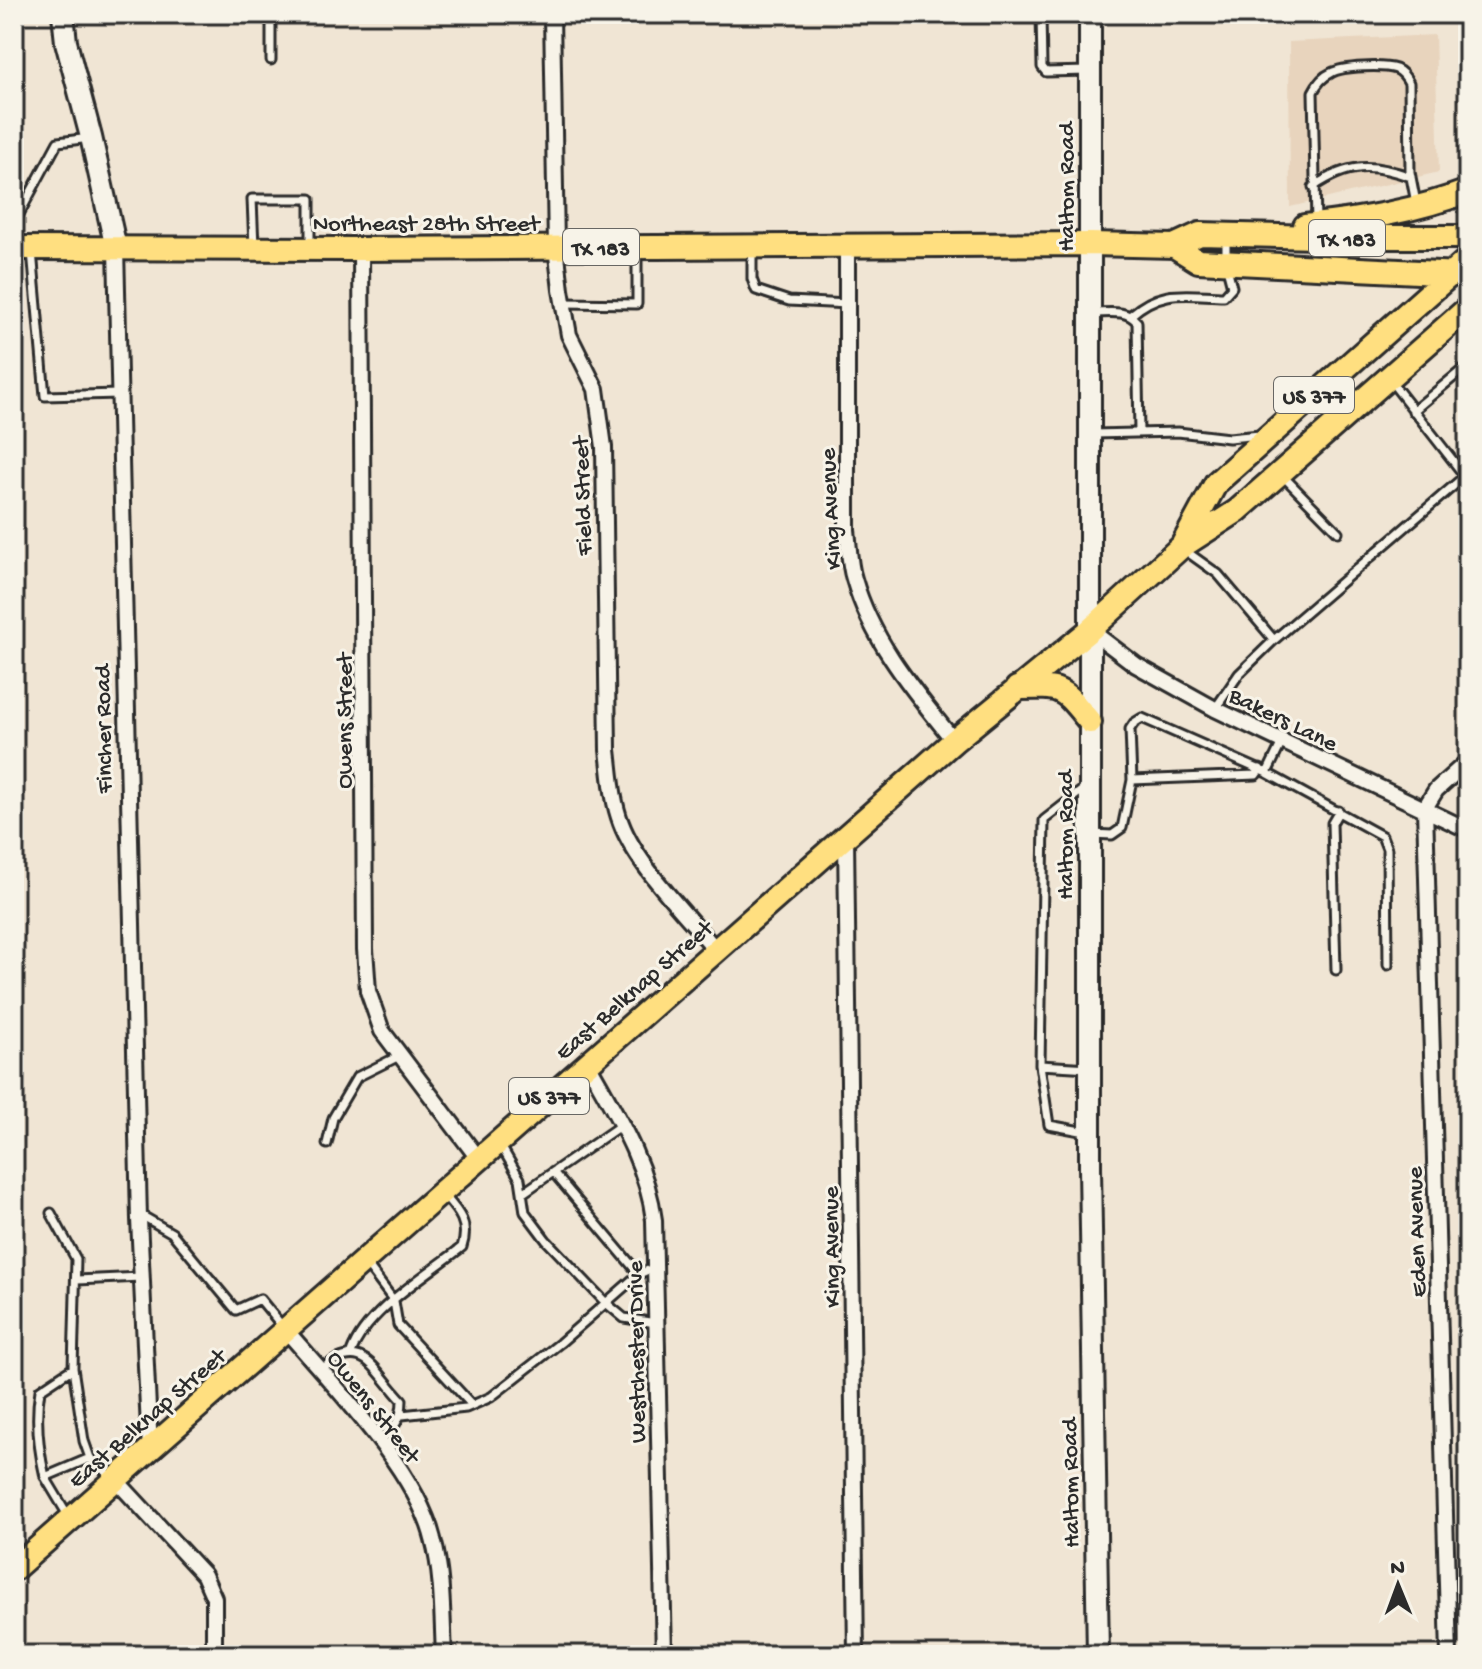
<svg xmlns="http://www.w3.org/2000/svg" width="1482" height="1669" font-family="'Gochi Hand',sans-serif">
<rect width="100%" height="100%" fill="#f0e5d4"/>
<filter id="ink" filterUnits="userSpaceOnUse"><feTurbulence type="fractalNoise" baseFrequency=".0125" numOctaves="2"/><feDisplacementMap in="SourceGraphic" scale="16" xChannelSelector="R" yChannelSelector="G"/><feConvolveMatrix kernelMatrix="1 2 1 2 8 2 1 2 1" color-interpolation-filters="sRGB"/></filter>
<g filter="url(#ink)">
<path fill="#e8d4bd" d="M1435 35 1439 172 1290 207 1289 42Z"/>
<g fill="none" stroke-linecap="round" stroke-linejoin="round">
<defs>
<path id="lane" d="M1041 14 1042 67 1046 72 1089 71
M271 60V14
M1313 187C1348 163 1372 163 1411 177
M1316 223 1313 92C1317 84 1322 77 1331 73 1343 66 1383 65 1396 69 1403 72 1406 77 1409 83L1410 172 1416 203
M14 228 17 218 58 142 90 138
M254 247 252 199H310V246
M32 251 45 396 119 394
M752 251V279L756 290 789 301 848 304
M564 303 637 304V249
M1093 313C1109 313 1126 309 1137 322L1139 433
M1131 315C1162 288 1185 295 1224 296L1232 287 1226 264V238
M1390 380 1468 480
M1413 411 1468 365
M1093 434 1178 432 1229 438 1260 435
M1282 475 1338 532
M1183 549 1218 574 1274 640 1465 476
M1215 709 1239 674 1274 640
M1267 773 1282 742
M1132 780 1130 729 1134 723 1142 718 1267 773 1382 836 1387 849 1388 965
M1085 788 1044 820 1040 1065 1090 1068
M1092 834 1112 835 1122 828 1132 780 1256 775 1260 769
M1336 970 1332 823 1339 811
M1040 1065 1049 1125 1086 1132
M327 1144 333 1118 357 1077 401 1055
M501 1146 520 1179 525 1212 546 1240 606 1303 624 1318 656 1323
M553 1172 639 1274
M523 1193 621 1125
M51 1213 76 1259 73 1368 84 1441 90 1458 114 1479
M141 1215 172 1233 236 1310 260 1299 283 1327
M367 1265 394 1301 398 1325 472 1405
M77 1280 141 1277
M351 1353C366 1311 427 1275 462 1247 470 1223 458 1211 443 1194
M320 1370C364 1336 372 1368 402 1400 402 1420 394 1428 379 1441
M402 1415 466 1408 491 1397 560 1343 639 1274 655 1267
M45 1477C38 1447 35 1419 40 1390L73 1368
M69 1517 45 1477 90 1458"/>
<path id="street" d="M552 14 556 247 561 290 569 335 596 389 604 447 608 750C611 774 612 800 621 823 637 866 686 914 716 950
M847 245V530C849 546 849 564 854 579 872 642 914 691 954 741
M116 248 139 1219 150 1450
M361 249 365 949 368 991 382 1031 478 1158
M1090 630 1136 665 1215 709 1468 830
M846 838 856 1655
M587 1062C615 1113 647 1162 654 1220L664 1655
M285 1329C332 1384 416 1469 433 1539 443 1576 442 1616 444 1655
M116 1480 204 1575 214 1598V1655
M1449 1655 1425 808 1436 790 1468 761"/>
<path id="secondary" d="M63 14 66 42 91 137 116 248
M1090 14V1168L1098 1655"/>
<path id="primary" d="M1305 226C1360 220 1416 211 1468 191
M1174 246 1198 261 1459 274
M14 248 361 249 1091 244 1174 246 1200 234 1315 237H1468
M1183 544 1216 483 1468 259
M1017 688C1064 687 1060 686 1090 722
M14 1569 954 741 1090 630 1181 547 1237 511 1468 308"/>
</defs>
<use href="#lane" stroke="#2b2b2b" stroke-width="13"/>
<use href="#street" stroke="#2b2b2b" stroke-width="20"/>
<use href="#secondary" stroke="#2b2b2b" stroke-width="26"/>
<use href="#primary" stroke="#2b2b2b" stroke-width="28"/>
<use href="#lane" stroke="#f7f3e8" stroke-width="7"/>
<use href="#street" stroke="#f7f3e8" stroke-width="14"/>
<use href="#secondary" stroke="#f7f3e8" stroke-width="20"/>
<use href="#primary" stroke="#ffdf80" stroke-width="22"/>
</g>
</g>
<g text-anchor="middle" stroke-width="6" stroke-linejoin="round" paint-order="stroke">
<g fill="#f7f3e8" stroke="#686764" stroke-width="2">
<rect x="1309" y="220" width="76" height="36" rx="6"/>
<rect x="563" y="229" width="76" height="36" rx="6"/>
<rect x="1274" y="377" width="80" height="36" rx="6"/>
<rect x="509" y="1078" width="80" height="36" rx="6"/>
</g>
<g font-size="22" font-weight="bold" fill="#2b2b2b">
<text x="1347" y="246">TX 183</text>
<text x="601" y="255">TX 183</text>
<text x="1314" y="403">US 377</text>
<text x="549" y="1104">US 377</text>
</g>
<g font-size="24" fill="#2b2b2b" stroke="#f7f3e8">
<text transform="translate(1065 187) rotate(-90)" y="8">Haltom Road</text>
<text x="426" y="230">Northeast 28th Street</text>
<text transform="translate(581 496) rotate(-92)" y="8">Field Street</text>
<text transform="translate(829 509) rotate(-93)" y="8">King Avenue</text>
<text transform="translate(1284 718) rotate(26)" y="8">Bakers Lane</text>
<text transform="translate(343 721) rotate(-90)" y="8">Owens Street</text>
<text transform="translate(102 729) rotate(-91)" y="8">Fincher Road</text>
<text transform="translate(1064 835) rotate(-90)" y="8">Haltom Road</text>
<text transform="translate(633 989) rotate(-41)" y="8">East Belknap Street</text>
<text transform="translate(1415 1232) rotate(-92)" y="8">Eden Avenue</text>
<text transform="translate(830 1247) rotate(-91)" y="8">King Avenue</text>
<text transform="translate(635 1352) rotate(-91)" y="8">Westchester Drive</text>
<text transform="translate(375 1406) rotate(52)" y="8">Owens Street</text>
<text transform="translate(146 1417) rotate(-41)" y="8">East Belknap Street</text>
<text transform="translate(1069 1483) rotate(-91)" y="8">Haltom Road</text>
</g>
</g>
<rect width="1482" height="1669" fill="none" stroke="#f7f3e8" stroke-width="48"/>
<rect x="24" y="24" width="1434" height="1621" fill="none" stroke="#2b2b2b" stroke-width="3" filter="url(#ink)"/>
<g transform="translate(1398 1585) rotate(359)" stroke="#f7f3e8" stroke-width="6" paint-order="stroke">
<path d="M0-6L14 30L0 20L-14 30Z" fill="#2b2b2b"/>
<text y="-12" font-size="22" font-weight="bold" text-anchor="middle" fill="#2b2b2b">N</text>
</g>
</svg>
